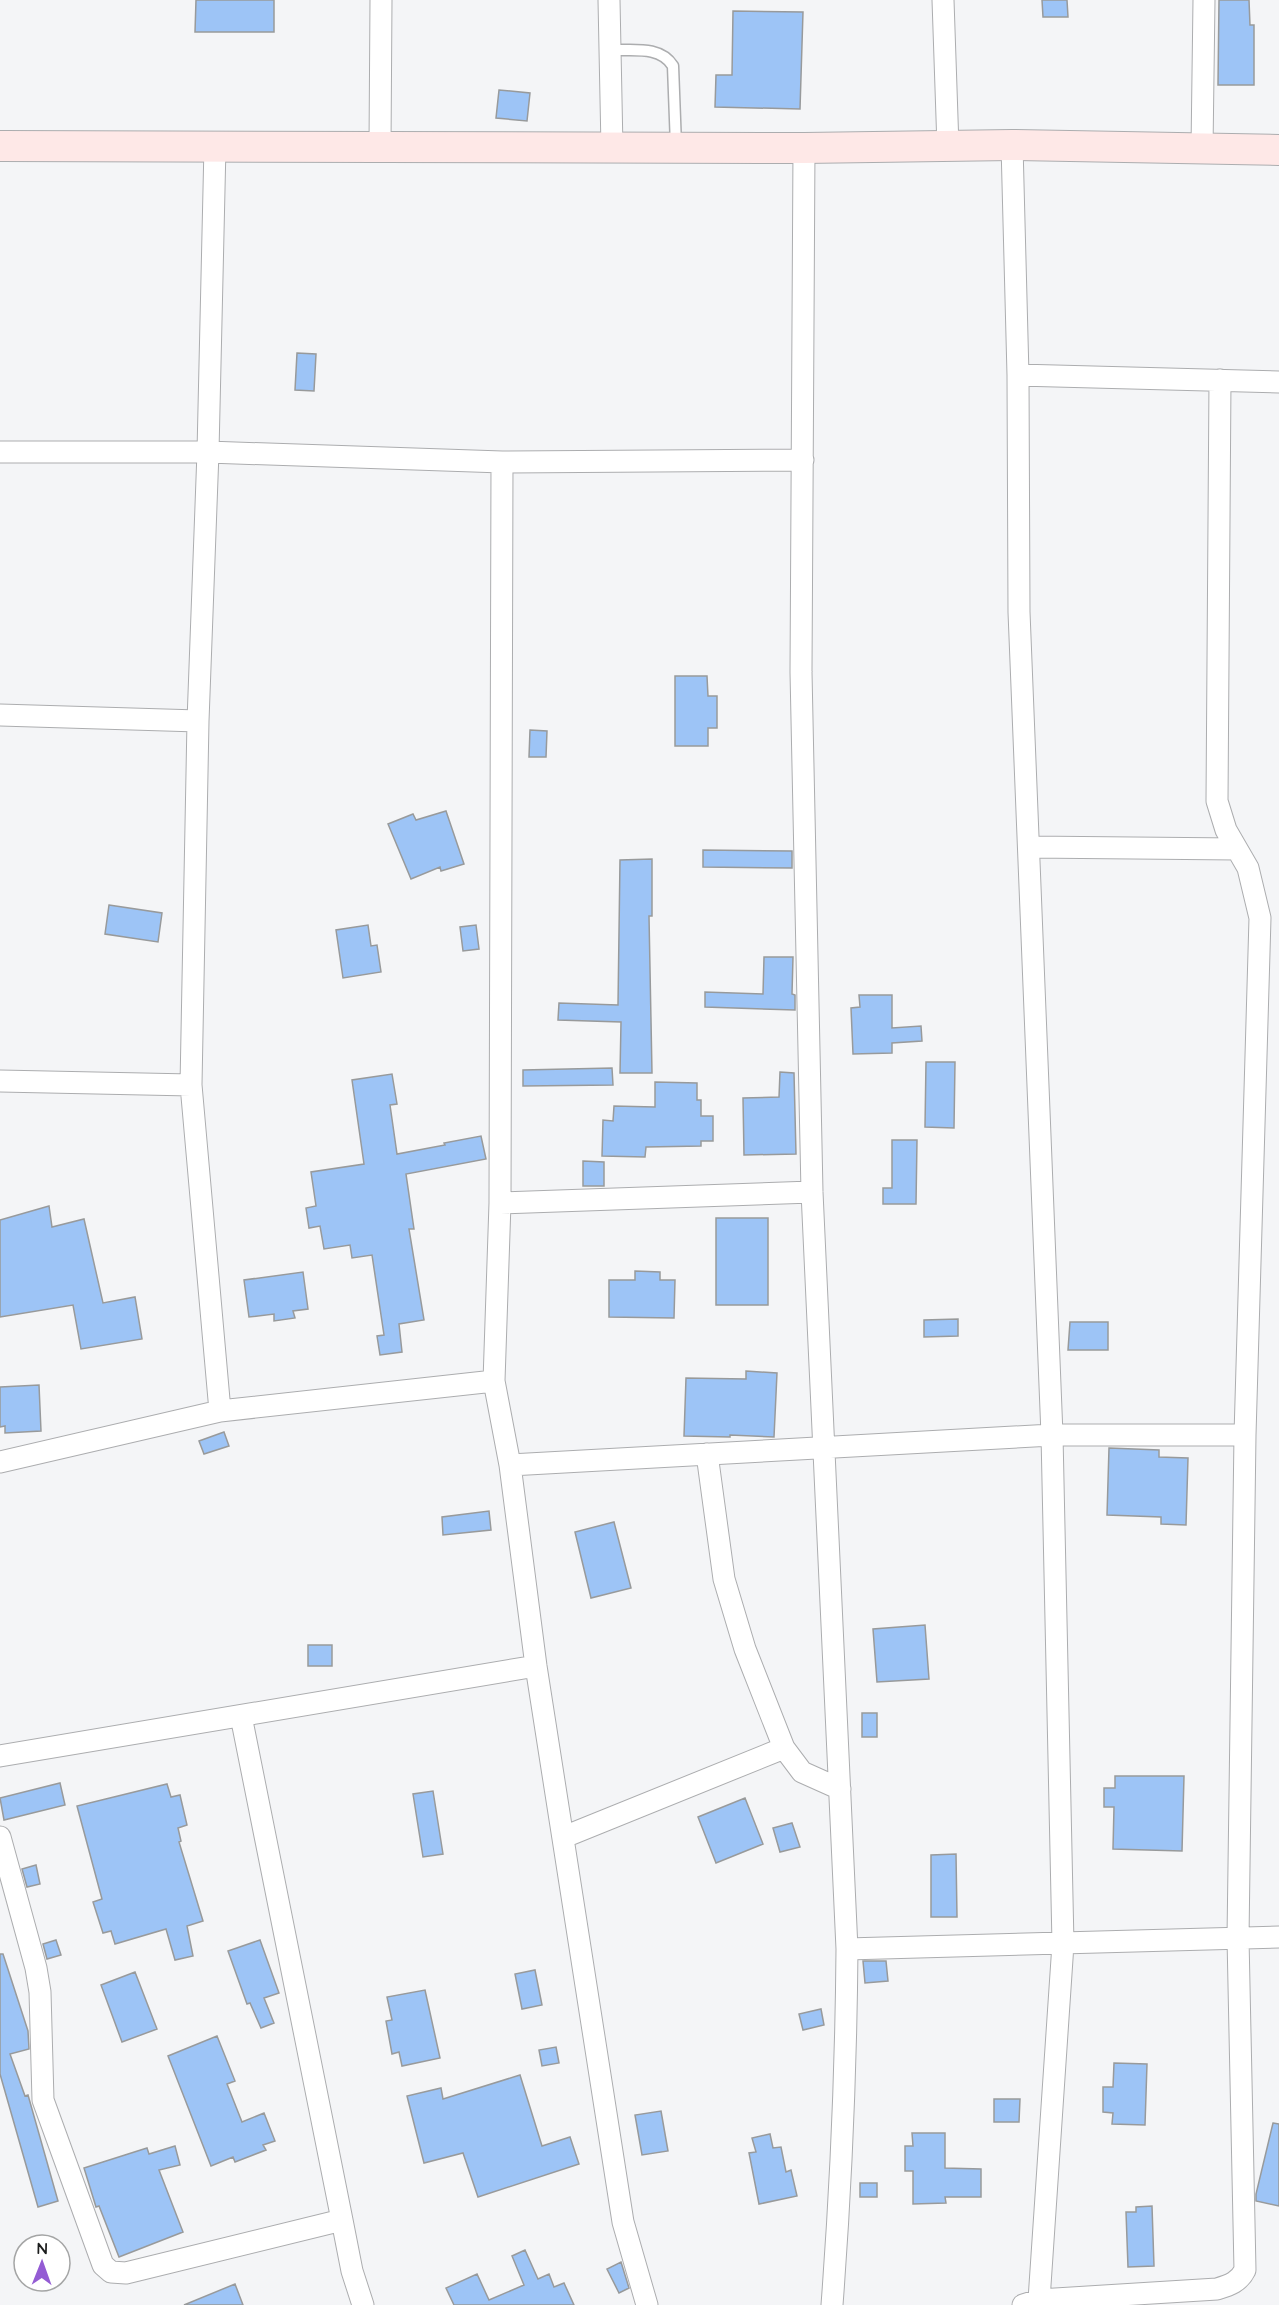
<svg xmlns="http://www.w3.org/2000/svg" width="1279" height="2305" font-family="Quicksand,sans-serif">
<rect width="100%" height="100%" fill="#f4f5f7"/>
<path fill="#9dc4f6" stroke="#989a9b" stroke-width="1.5" d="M196 0H274V32H195Z
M1042 0H1067L1068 17H1043Z
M1219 0H1249L1250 25H1254V85H1218Z
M733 11 803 12 800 109 715 107 716 75H732Z
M499 90 530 93 527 121 496 118Z
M297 353 316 354 314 391 295 390Z
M675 676H707L708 696H717V728H708V746H675Z
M530 730 547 731 546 757H529Z
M446 811 464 864 441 871 440 867 411 879 388 824 413 814 416 820Z
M703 850 792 851V868L703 867Z
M652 859V916H649L652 1073H620L621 1022 558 1020 559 1003 618 1005 620 860Z
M109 905 162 913 158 942 105 934Z
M368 925 371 946 377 945 381 972 343 978 336 930Z
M476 925 479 949 463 951 460 927Z
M764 957H793L792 994 795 995V1010L705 1007V992L763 994Z
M859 995H892V1028L921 1026 922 1041 892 1043V1053L853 1054 851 1008 860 1007Z
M926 1062H955L954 1128 925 1127Z
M612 1068 613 1085 523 1086V1070Z
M780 1072 794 1073 796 1154 744 1155 743 1098 779 1097Z
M392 1074 397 1104 390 1105 397 1154 445 1145 444 1143 481 1136 486 1159 406 1174 414 1229H409L424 1320 399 1324 402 1352 380 1355 377 1336 384 1335 372 1255 352 1258 350 1245 324 1249 320 1226 309 1228 306 1208 316 1206 311 1172 364 1164 352 1080Z
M655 1082 697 1083V1100H701V1116H713V1141H701V1146L646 1147 645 1157 602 1156 603 1120 613 1121 614 1106 655 1107Z
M892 1140H917L916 1204H883V1188H892Z
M583 1161 604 1162V1186H583Z
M49 1206 52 1227 84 1219 103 1303 135 1297 142 1339 81 1349 73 1305 0 1317V1220Z
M716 1218H768V1305H716Z
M635 1271 660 1272V1280H675L674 1318 609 1317V1280H635Z
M303 1272 308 1309 293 1311 295 1318 274 1321V1314L249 1317 244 1280Z
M958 1319V1336L924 1337V1320Z
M1070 1322H1108V1350H1068Z
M746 1371 777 1373 774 1437 730 1435V1437L684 1436 686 1378 746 1379Z
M39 1385 41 1431 5 1433V1426L0 1427V1387Z
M224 1432 229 1446 204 1454 199 1441Z
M1109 1448 1159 1450V1457L1188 1458 1186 1525 1161 1524V1517L1107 1515Z
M489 1511 491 1530 443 1535 442 1517Z
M614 1522 631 1588 591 1598 575 1532Z
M925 1625 929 1679 877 1682 873 1629Z
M308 1645H332V1666H308Z
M862 1713H877V1737H862Z
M1115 1776H1184L1182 1851 1113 1849 1114 1807H1104V1788H1115Z
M60 1783 65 1805 4 1820 0 1798Z
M167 1784 171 1797 180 1795 187 1825 178 1828 181 1841 179 1842 203 1921 187 1926 193 1956 175 1960 166 1929 115 1944 111 1931 103 1933 93 1902 102 1899 77 1806Z
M433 1791 443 1854 423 1857 413 1794Z
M745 1798 763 1844 716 1863 698 1817Z
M792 1823 800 1847 780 1852 773 1828Z
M956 1854 957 1917H931V1855Z
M36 1865 40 1884 27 1887 22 1869Z
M56 1940 61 1955 47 1959 43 1944Z
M260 1940 279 1993 264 1998 274 2023 261 2028 250 2003 247 2004 228 1951Z
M0 1954H3L28 2031 29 2049 10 2054 25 2096 28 2095 58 2201 38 2207 0 2074Z
M863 1961H886L888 1981 865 1983Z
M535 1970 542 2005 522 2009 515 1974Z
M135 1972 157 2029 122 2042 101 1985Z
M425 1990 440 2058 402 2066 399 2052 392 2054 386 2021 392 2020 387 1997Z
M821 2009 824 2025 803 2030 799 2014Z
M217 2036 235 2081 227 2084 242 2122 264 2113 275 2141 263 2145 266 2150 235 2162 233 2157 211 2166 168 2056Z
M556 2047 559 2063 542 2066 539 2050Z
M1114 2063 1147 2064 1145 2125 1112 2124 1113 2113 1103 2112V2087H1113Z
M520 2075 542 2146 570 2137 579 2164 478 2197 463 2153 424 2163 407 2096 441 2088 443 2099Z
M994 2099H1020L1019 2122H994Z
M661 2111 668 2151 642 2155 635 2115Z
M1273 2123 1279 2124V2206L1256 2201V2194Z
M912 2133H945V2168L981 2169V2197H945L946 2203 913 2204V2171H905V2146H913Z
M770 2134 773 2148 781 2147 786 2172 791 2170 797 2196 759 2204 749 2153 756 2152 752 2138Z
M175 2146 180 2165 159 2170 183 2232 119 2257 99 2206 96 2207 84 2168 147 2148 149 2154Z
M860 2183H877V2197H860Z
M1152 2206 1154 2266 1128 2267 1126 2212H1136V2207Z
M525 2250 538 2279 549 2274 554 2287 564 2283 574 2305H454L446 2288 477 2274 489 2300 524 2285 512 2256Z
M621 2262 629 2288 619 2293 607 2269Z
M235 2284 243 2305H184Z"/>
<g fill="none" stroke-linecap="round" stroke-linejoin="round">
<defs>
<path id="lane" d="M610 50C632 51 660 45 673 66L676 146"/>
<path id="street" d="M609 0 612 148
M943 0 948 147
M1012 145 1018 375 1019 612 1052 1435 1063 1944 1039 2300
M215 146 208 452 198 721 191 1085 220 1411
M380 146 381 0
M804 148 801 672 812 1192 847 1949C846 2068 841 2186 832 2305
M1202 149 1204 0
M1018 375 1279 382
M0 452H208L502 462 803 460
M502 462 500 1203 494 1381 510 1465 536 1666 623 2222 647 2305
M0 715 198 721
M1030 847 1237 849
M0 1081 191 1085
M500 1203 812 1192
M707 1454 724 1579 745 1649 784 1748 802 1772 840 1789
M0 1462 220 1411 494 1381
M510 1465 1052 1435H1245
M241 1716 342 2220 352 2271 363 2305
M0 1756 536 1666
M0 1837 36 1968 40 1992 43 2100 103 2265 111 2272 126 2273 342 2220
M564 1837 784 1748
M847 1949 1279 1937
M1023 2305 1039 2300 1217 2289C1230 2285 1239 2282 1245 2270L1238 1938 1245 1435 1260 918 1248 868 1226 830 1217 801 1220 380"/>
<path id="secondary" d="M0 146 804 148 1012 145 1279 150"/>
</defs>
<use href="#lane" stroke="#acadaf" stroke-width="13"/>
<use href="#street" stroke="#acadaf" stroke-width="23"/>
<use href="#secondary" stroke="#acadaf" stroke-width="32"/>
<use href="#lane" stroke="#fff" stroke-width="10"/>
<use href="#street" stroke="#fff" stroke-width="21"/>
<use href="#secondary" stroke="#fee8e7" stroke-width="30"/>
</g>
<g transform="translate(42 2263) rotate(1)"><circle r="28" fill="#ffffff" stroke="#a4a5a5" stroke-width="1.5"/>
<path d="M0-4.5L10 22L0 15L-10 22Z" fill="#945cd4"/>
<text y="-9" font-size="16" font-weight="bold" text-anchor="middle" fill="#1c1d1d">N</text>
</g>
</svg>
